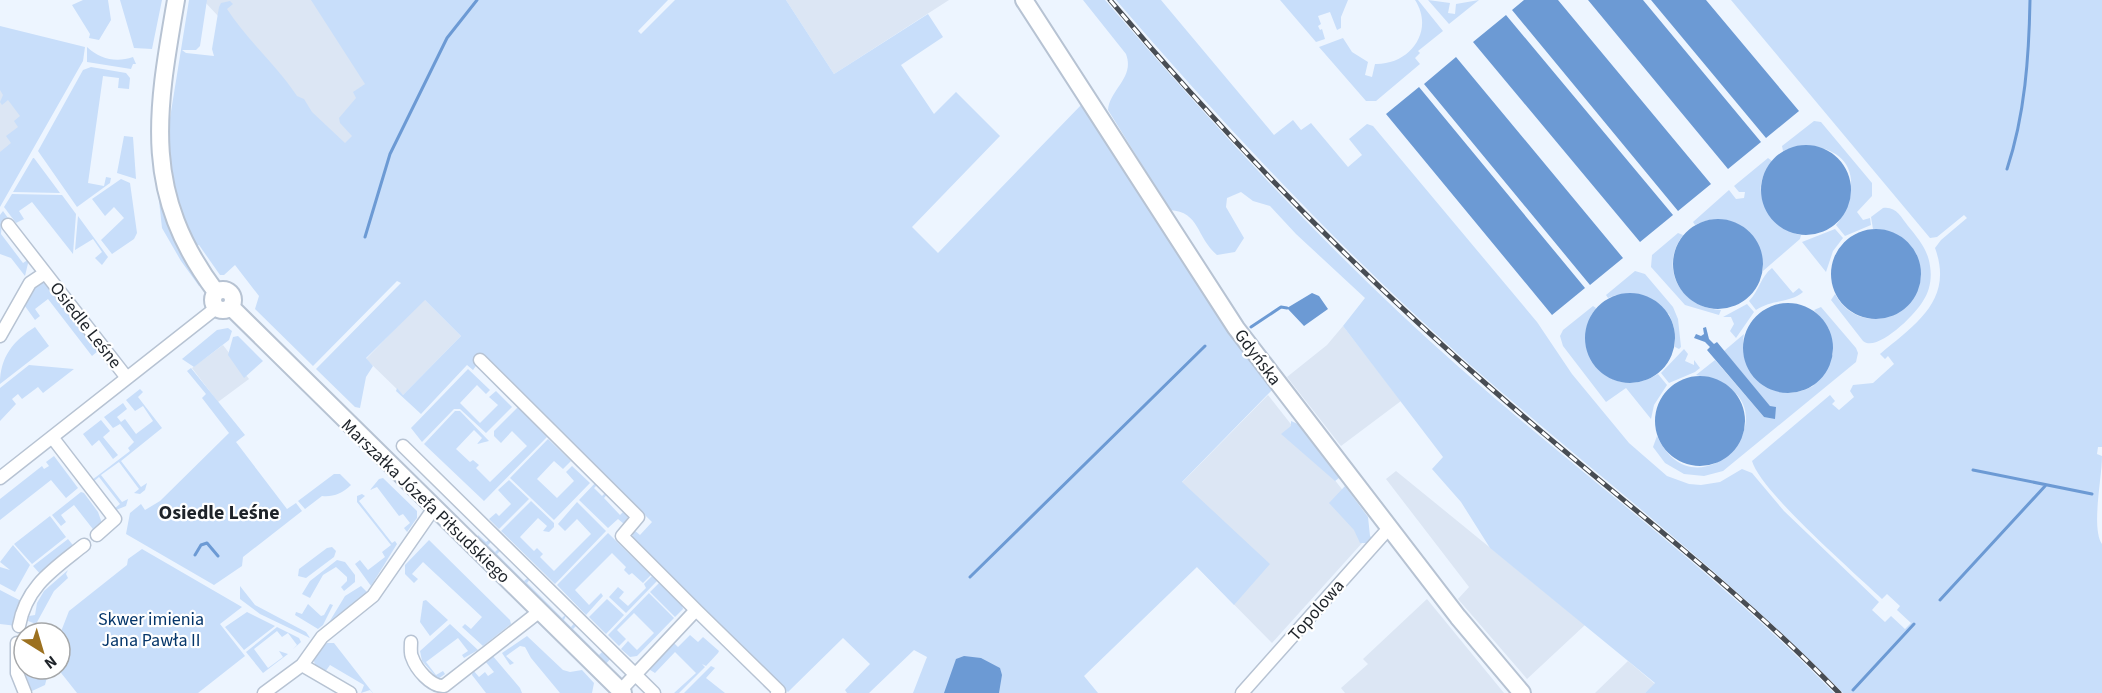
<svg xmlns="http://www.w3.org/2000/svg" width="2102" height="693" font-family="'Source Sans 3',sans-serif">
<rect width="100%" height="100%" fill="#edf5ff"/>
<path fill="#dce6f4" d="M203 0H322L402 125 379 188Z
M786 0H949L834 74Z
M0 82 31 116 0 173Z
M424 299 461 336 403 395 366 359Z
M1343 326 1401 401 1341 446 1287 377 1327 345Z
M223 345 249 379 218 402 192 368Z
M1268 395 1367 521 1363 542 1272 643 1197 567 1154 511Z
M1396 471 1585 625 1527 679 1458 599 1469 587 1386 479Z
M1427 599 1504 693H1345L1341 688 1368 664 1363 659Z
M1628 661 1655 684 1645 693H1595Z"/>
<path fill="#c8defa" d="M83 0H108L111 20 99 40 89 38 90 34 72 5Z
M120 0H162L152 49 134 48Z
M189 0H207L200 46 196 50H182L186 53 214 56 212 49 219 7 221 3 230 1 233 4 227 9C247 40 278 67 297 96L304 99 312 112 345 143 352 136 340 123 339 118 356 98 353 92 365 84 311 0H668L638 31 641 34 675 0H786L834 74 928 14 943 37 901 65 934 114 956 92 1000 136 912 227 938 253 1083 103 1227 327 1274 388 1182 482 1270 564 1234 605 1197 567 1084 676 1098 693H913L927 657 914 650 869 693H847L845 690 870 664 843 638 788 692 635 541 632 537 634 530 640 535 652 522 483 356 473 370 467 365 421 414 396 391 397 388 403 395 461 336 425 300 366 358 373 366 366 377 360 408 355 407 316 369 401 283 397 281 313 366 255 309 259 296 235 265 224 275H220L199 245 196 246C161 190 162 141 171 78L166 155 170 159V118Z
M1083 0H1105C1216 129 1332 255 1460 368 1584 477 1718 574 1834 693H1645L1655 683 1490 548 1461 502 1432 469 1443 457 1343 326 1365 298 1296 234 1270 206 1253 201 1241 192 1227 198 1226 207 1244 238 1235 252 1217 255C1196 237 1200 212 1170 210L1108 110C1110 89 1135 78 1126 54Z
M1116 0H1161L1274 135 1293 120 1301 130 1311 123 1348 167 1362 155 1349 139 1367 124 1373 126 1537 322 1572 374 1629 443 1667 476 1689 484 1701 485 1720 482 1742 469 1752 473 1784 511 1879 602 1872 610 1885 622 1891 616 1905 629 1911 623 1897 610 1900 606 1887 594 1882 599C1855 573 1761 492 1752 461L1830 395 1835 401 1832 404 1839 410 1854 397 1850 391 1853 385 1873 383 1894 364 1888 356 1885 359 1880 354C1916 324 1954 300 1935 248L1941 240 1967 218 1964 215 1937 237 1930 238 1731 0H2102V447H2098L2097 454 2102 456C2102 479 2091 528 2102 544V693H1843C1726 573 1593 473 1468 363 1342 251 1226 128 1116 0Z
M1280 0H1348L1341 17V28L1337 30 1330 12 1318 16 1321 24 1318 26 1320 30 1322 29 1325 39 1316 42Z
M1415 0H1418L1443 31 1418 51 1420 53 1415 58 1420 64 1376 101H1366L1319 47 1343 38 1352 52 1368 62 1365 75 1372 77 1375 64C1410 65 1435 31 1415 0Z
M1428 0 1450 3 1448 13 1455 14 1456 4 1479 0 1449 24Z
M0 26 85 47 83 61 0 207V152L11 143 6 136 18 127 14 121 20 116 8 100 2 105 0 102 3 95 0 90Z
M87 47C100 59 116 63 133 57L136 64H133L131 69 87 62Z
M91 67 126 73 130 78 129 89 118 88 119 78 103 76 88 183 104 186 106 177 111 178 110 183 77 207 38 151 83 70Z
M156 75V180L202 284 199 286 181 261 162 228 152 137Z
M1814 121 1821 122 1872 183V196L1857 212 1863 220 1870 218 1871 225 1845 236 1836 225C1843 217 1844 210 1847 199 1848 194 1851 186 1851 180 1849 147 1806 140 1783 151L1782 146Z
M124 136 133 137 136 179 117 173Z
M33 158H34L60 193 13 192Z
M1768 158 1772 161C1766 169 1759 181 1761 192 1764 208 1785 233 1801 235L1800 239 1763 271C1765 233 1729 207 1695 225L1693 222 1729 190 1736 199 1744 198 1745 192H1739L1734 186Z
M121 179 130 183 137 233 134 239 112 254 101 240 124 218 114 207 105 216 92 199Z
M12 194 62 195 76 214 73 254 32 202 19 211 24 219 16 223 4 207Z
M1883 208C1896 206 1901 217 1908 226 1918 238 1928 250 1930 266 1932 278 1930 291 1923 301 1916 314 1877 353 1863 341L1831 300 1835 294C1859 338 1920 319 1921 271 1909 248 1902 229 1873 229L1871 217Z
M3 211 8 218 2 223 1 234 23 263 29 259 25 276 11 258 0 254V215Z
M78 216 108 257 102 265 95 258 102 252 93 239 75 250Z
M1835 229 1843 238 1833 251 1826 272 1802 242Z
M1678 233 1683 235C1658 268 1681 308 1721 310L1719 315 1685 305 1651 267 1652 255Z
M1772 268 1793 293 1799 288 1803 292C1791 303 1772 299 1756 310L1749 301C1759 291 1761 276 1772 268Z
M1635 271 1645 274 1673 307 1678 319 1681 347 1679 349 1675 347 1674 327 1669 314 1616 295 1608 298 1606 295Z
M40 281 46 282 99 350 92 356 48 299 35 309 40 316 35 320 22 302 33 284Z
M1747 304 1754 312 1736 338 1730 331 1734 324 1731 317H1723Z
M1593 306 1596 308C1565 350 1610 404 1658 374L1667 385 1654 405 1651 419 1626 388 1606 402 1563 346 1560 336 1563 330Z
M1821 307 1856 348 1858 353 1856 362 1723 471 1704 476 1684 474 1665 463 1653 447 1657 436C1699 526 1810 396 1696 375L1715 360 1764 417 1770 406 1724 351 1744 334C1736 375 1776 407 1813 386L1833 354 1829 329 1814 310Z
M35 327 49 346 0 384C0 357 13 341 35 327Z
M228 328 232 331 229 340 194 367 182 359 217 330Z
M238 336 263 361 244 378 228 355 233 337Z
M1684 349 1688 354 1685 361 1694 365V360L1700 368 1695 372 1669 383 1661 373Z
M29 365 74 369 43 393 38 387 22 399 18 394 12 399 16 404 0 421V388Z
M191 368 245 435 236 442 287 509 296 503 302 511 243 557 242 566 214 585 126 534 130 513 141 504 145 510 160 501 229 433 202 398 206 394 187 371Z
M468 369 490 390 486 394 477 385 460 403 480 423 498 405 489 397 496 391 512 407 486 433 460 409H454L422 442 411 428Z
M140 389 143 392 138 397 162 428 121 461 141 487 147 483 145 490 140 494 134 493 139 489 119 462 101 475 122 502 128 499 126 506 116 510 114 509 120 504 99 477 93 482 92 480 130 451 128 448 134 442 120 424 113 428 104 417 123 403 127 409 117 417 121 422 125 419 136 434 153 421 143 406 135 411 126 400Z
M518 407 547 437 484 501 424 444 455 411H460L489 441 477 444 482 438 474 430 456 449 470 462 473 460 479 465 476 468 490 482 527 446 512 431 501 443 494 436V431Z
M101 420 110 431 103 437 118 455 113 459 99 440 92 446 83 434Z
M1291 421 1298 424 1339 478 1335 481 1281 434 1291 426Z
M548 439 571 461 563 469 554 461 537 479 557 498 574 481 566 472 572 466 590 483 554 520 510 478Z
M54 456 78 488 66 498 51 480 0 520V499L42 466 44 469 49 466 46 462Z
M334 474H340L351 485C342 494 333 497 322 496L305 509 298 501Z
M383 478 417 511V518L407 532 404 528 410 523 403 514 399 516 377 487 370 490 379 479Z
M509 480 529 499 499 529 489 519 496 513 499 516 511 504 498 490Z
M597 481 599 483 594 488 602 496 607 491 609 492 604 498 620 515 626 509 628 517 624 524 618 519 608 528 579 500Z
M1345 486 1368 517 1370 536 1373 539 1367 543H1360L1354 530 1329 503Z
M81 492 84 493 98 512 103 526 96 533 74 505 61 515 66 522 61 526 52 515Z
M362 494 365 496 359 501 392 543 395 541 397 544 371 586 355 564 360 560 368 570 385 557 382 552 391 545 357 502V496Z
M531 501 554 523V527L549 532 543 531 547 526 538 518 520 537 534 551 537 548 543 554 540 557 554 571 591 534 577 519 565 531 558 524 577 502 606 531 555 584 501 531Z
M50 516 66 537 32 564 14 544Z
M608 533 651 575 643 583 632 573 629 575 624 570 626 567 612 553 575 590 589 605 601 593 603 596 586 615 557 585Z
M478 535 486 542 491 538 493 540 488 545 495 552 500 547 502 549 497 554 524 581 530 576 531 578 527 583 562 618 567 613 564 620 571 627 576 621 578 624 573 629 599 655 604 650 612 657 604 666 477 542Z
M68 539 76 549 42 576 33 566Z
M429 540 510 620 511 624 483 646 462 627 465 624 471 629 482 617 423 562 412 574 418 579 414 583 405 574V565Z
M13 545 30 565 15 592 0 584V567L10 570 0 562Z
M332 547 336 551 334 557 306 578 298 576 299 569 327 548Z
M142 549 242 607 220 624 245 656 198 693H77L58 669 60 634 69 611 127 565 128 559Z
M337 560 345 562 355 575V582L344 591 341 587 347 581V577L336 567 323 575 310 598 302 594 310 581Z
M68 570 66 574 68 578 54 591 36 624 28 621 29 616 35 615 37 603 44 591Z
M652 576 657 581 626 613 609 597 618 587 624 592 619 598 628 606 646 588 644 584Z
M659 583 682 605 683 609 675 617 650 592Z
M240 586 255 605 306 632 310 638 260 614 240 599Z
M361 586 367 592 366 594 328 624 345 596Z
M0 590 23 602 17 626 0 624Z
M649 593 674 618 637 656 630 657 621 649 628 641 637 650 654 633 634 613 617 630 626 639 619 646 608 635Z
M607 599 624 615 606 634 589 617Z
M426 600 448 620 430 636 420 622 423 601Z
M308 604 321 616 324 615 330 604 333 605 323 625 318 629 295 615 296 612 302 614Z
M247 612 275 626 244 650 225 627Z
M450 624 478 650 464 658 462 655 468 651 458 638 426 662 436 675 443 671 445 674 438 679 422 661 420 651Z
M277 627 299 638 301 642 292 650 297 645 288 633 282 637 277 631 254 649 268 668 283 657 279 651 288 654 263 673 246 652Z
M695 630 719 651 718 653 706 666 702 664 705 667 679 693H674L696 673 675 652 655 673 647 668 672 641 678 647 690 635 698 642 703 637Z
M527 636 563 670 570 672 582 670 594 683 592 693H560L531 658 525 647 520 646 506 656 514 663 510 665 502 653Z
M327 643H334L373 693 370 690 361 693 364 685 330 665 325 672 315 665 313 657Z
M23 654 24 669H49L45 685 32 691 23 668Z
M492 655 520 688 522 693H486L472 675 473 670 479 677 485 672 488 676 494 672 485 661Z
M711 666 715 668 706 678 725 693H684Z"/>
<path fill="#6c9ad4" d="M1524 0H1558L1711 184 1678 211 1512 10Z
M1588 0H1643L1761 142 1728 169Z
M1651 0H1706L1799 111 1766 138Z
M1506 15 1673 215 1640 242 1473 42Z
M1456 57 1623 258 1590 285 1424 84Z
M1419 87 1585 288 1552 315 1386 114Z
M1761 190a45 45 0 1 1 90 0a45 45 0 1 1-90 0Z
M1673 264a45 45 0 1 1 90 0a45 45 0 1 1-90 0Z
M1831 274a45 45 0 1 1 90 0a45 45 0 1 1-90 0Z
M1585 338a45 45 0 1 1 90 0a45 45 0 1 1-90 0Z
M1312 293 1319 296 1328 309 1304 326 1287 308Z
M1743 348a45 45 0 1 1 90 0a45 45 0 1 1-90 0Z
M1706 327 1709 339 1714 344 1717 342 1770 406 1776 407 1775 419 1764 417 1707 350 1710 347 1705 342 1694 338 1696 334 1701 336 1704 334 1703 328Z
M1655 421a45 45 0 1 1 90 0a45 45 0 1 1-90 0Z
M964 656 981 658 1000 668 1002 675 999 693H944L956 659Z"/>
<g fill="none" stroke-linecap="round" stroke-linejoin="round">
<path stroke="#6c9ad4" stroke-width="3" d="M2007 169C2025 115 2029 56 2030 0
M365 237 390 154 447 38 477 0
M1251 327 1281 307 1287 308
M1973 470 2092 494
M195 555 201 545 207 543 218 556
M970 577 1205 346
M1940 600 2046 485
M1853 690 1914 624"/>
<defs>
<path id="street" d="M8 225 127 378
M0 336 30 283 45 273
M480 360 638 517 622 536 696 610
M52 437 115 519 97 535
M403 446 654 693
M0 478 216 308
M19 626C26 586 54 569 84 545
M411 642C411 647 410 653 412 657 416 669 431 687 444 686L540 611
M17 643V673L25 693
M302 665 350 693
M264 693 302 665 322 637 373 596 434 508
M618 693 696 610 779 691 777 693
M1242 693 1389 528"/>
<path id="secondary" d="M176 0C156 115 142 193 216 292
M1024 0 1236 328 1458 617 1522 693
M213 300a10 10 0 1 1 20 0a10 10 0 1 1-20 0Z
M231 307 623 693"/>
</defs>
<use href="#street" stroke="#b7c3d3" stroke-width="15"/>
<use href="#secondary" stroke="#b7c3d3" stroke-width="20"/>
<use href="#street" stroke="#fff" stroke-width="12"/>
<use href="#secondary" stroke="#fff" stroke-width="16"/>
<defs>
<path id="rail" d="M1110 0C1227 139 1355 270 1493 390 1608 491 1732 582 1839 693"/>
</defs>
<use href="#rail" stroke="#484d54" stroke-width="5"/>
<use href="#rail" stroke="#fff" stroke-width="3" stroke-dasharray="9" stroke-linecap="butt"/>
</g>
<g text-anchor="middle" stroke-width="4.5" stroke-linejoin="round" paint-order="stroke">
<g font-size="18" fill="#1e2329" stroke="#fff">
<text transform="translate(86 325) rotate(52)" y="6">Osiedle Leśne</text>
<text transform="translate(1258 357) rotate(53)" y="6">Gdyńska</text>
<text transform="translate(426 501) rotate(44)" y="6">Marszałka Józefa Piłsudskiego</text>
<text transform="translate(1316 610) rotate(-49)" y="6">Topolowa</text>
</g>
<g font-size="18" fill="#05366a" stroke="#fff">
<text x="151" y="625">Skwer imienia<tspan x="151" dy="21">Jana Pawła II</tspan></text>
</g>
<g font-size="20" font-weight="bold" fill="#1e2329" stroke="#fff">
<text x="219" y="519">Osiedle Leśne</text>
</g>
</g>
<g transform="translate(42 651) rotate(143)"><circle r="28" fill="#ffffff" stroke="#a5a7a9" stroke-width="1.5"/>
<path d="M0-4.5L10 22L0 15L-10 22Z" fill="#9c7120"/>
<text y="-9" font-size="16" font-weight="bold" text-anchor="middle" fill="#1e2329">N</text>
</g>
</svg>
